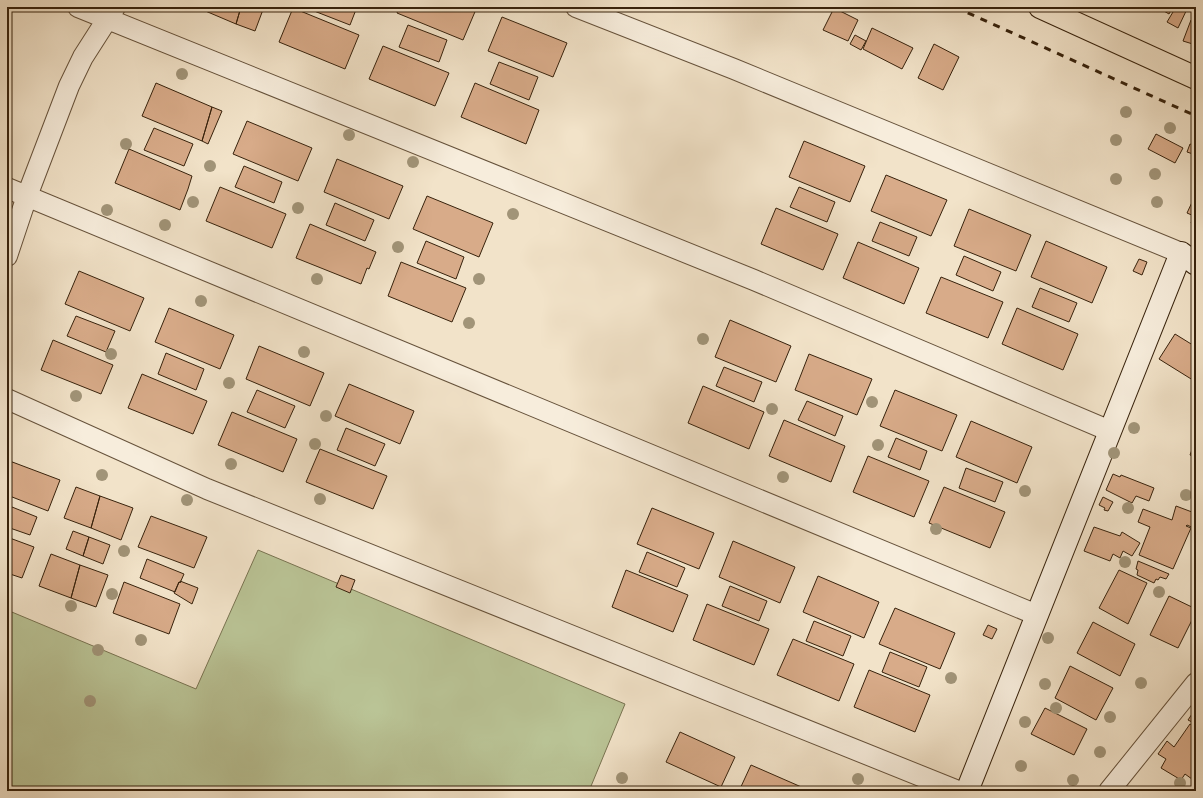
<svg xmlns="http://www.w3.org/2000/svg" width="1203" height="798" font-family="'Libre Bodoni',serif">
<rect width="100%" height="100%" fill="#f2e3c9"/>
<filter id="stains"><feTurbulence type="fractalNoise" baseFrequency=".005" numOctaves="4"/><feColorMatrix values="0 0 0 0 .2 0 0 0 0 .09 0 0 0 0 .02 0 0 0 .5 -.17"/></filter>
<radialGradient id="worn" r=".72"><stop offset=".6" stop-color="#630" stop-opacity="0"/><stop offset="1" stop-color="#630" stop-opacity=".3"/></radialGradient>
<path fill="#bac496" stroke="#787351" d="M258 550 625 704 589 791H7V610L196 689Z"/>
<path fill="#d8ab89" stroke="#37220c" d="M196 7H241L236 24Z
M241 7H264L255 31 236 24Z
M310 7H357L350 25 309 9Z
M399 7H477L463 40 397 13Z
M1157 7H1173L1169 14Z
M1176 7H1188L1178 28 1167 22Z
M293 8 359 35 345 69 279 42Z
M834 8 858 20 848 41 823 30Z
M502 17 567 43 553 77 488 51Z
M1191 20 1196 21V45L1183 41Z
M408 25 447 40 439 62 399 47Z
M872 28 913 48 902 69 863 49Z
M855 35 866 41 861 50 850 44Z
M934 44 959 57 943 90 918 78Z
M383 46 449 73 435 106 369 79Z
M499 62 538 77 529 100 490 84Z
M156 83 212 107 202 141 142 116Z
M475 83 539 110 526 144 461 117Z
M212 107 222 111 208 144 202 141Z
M247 121 312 148 298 181 233 154Z
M154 128 193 144 184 166 144 150Z
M1156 134 1183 148 1175 163 1148 149Z
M804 141 865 166 850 202 789 177Z
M1190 144 1196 146V155L1187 152Z
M129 149 192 176 188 189 180 210 115 183Z
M337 159 403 186 389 219 324 192Z
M244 166 282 182 274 203 235 187Z
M886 175 947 200 931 236 871 211Z
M220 187 286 214 272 248 206 221Z
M799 187 835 202 827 222 790 207Z
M427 196 493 223 479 257 413 229Z
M1194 198H1196V225L1191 223 1194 216 1187 213Z
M335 203 374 220 365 241 326 225Z
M776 208 838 234 823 270 761 244Z
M969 209 1031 235 1016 271 954 246Z
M880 222 917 237 909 256 872 241Z
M310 224 376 252 369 269 367 268 361 284 296 258Z
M426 241 464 257 456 279 417 263Z
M1046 241 1107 267 1092 303 1031 277Z
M858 242 919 268 904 304 843 278Z
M964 256 1001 272 993 291 956 275Z
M1139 259 1147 262 1142 275 1133 271Z
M401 262 466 288 452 322 388 296Z
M79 271 144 298 130 331 65 304Z
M941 277 1003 302 988 338 926 313Z
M1040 288 1077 303 1069 322 1032 307Z
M169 308 234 335 220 369 155 342Z
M1017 308 1078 334 1063 370 1002 344Z
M76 316 115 331 106 352 67 336Z
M730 320 791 346 776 382 715 357Z
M1175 334 1196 347V382L1159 359Z
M53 340 113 365 101 394 41 370Z
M259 346 324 373 310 406 246 379Z
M166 353 204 369 196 390 158 374Z
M809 354 872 379 857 415 795 390Z
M724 367 762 382 754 402 716 386Z
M142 374 207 401 193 434 128 408Z
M349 384 414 411 400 444 335 416Z
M703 386 764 412 749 449 688 423Z
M257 390 295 406 285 428 247 412Z
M895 390 957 415 942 451 880 426Z
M807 401 843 416 835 436 798 420Z
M232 412 297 439 283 472 218 445Z
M784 420 845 446 831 482 769 456Z
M971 421 1032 447 1017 483 956 457Z
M346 428 385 444 375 466 337 450Z
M896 438 927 451 920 470 888 457Z
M1196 439V464L1193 463 1195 457 1190 455Z
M320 449 387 476 373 509 306 482Z
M868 456 929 481 914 517 853 492Z
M7 460 60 480 48 511 7 495Z
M966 468 1003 482 995 502 959 488Z
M1113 474 1120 477 1121 475 1154 488 1149 501 1136 496 1132 503 1106 490Z
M76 487 100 496 91 528 64 518Z
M944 487 1005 512 990 548 929 523Z
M100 496 133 508 121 540 91 528Z
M1103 497 1113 502 1108 511 1104 510 1105 508 1099 505Z
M1196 501V529L1187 525 1186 526 1191 528 1173 569 1139 555 1150 527 1138 522 1143 509 1172 520 1176 506 1192 512Z
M7 505 37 517 30 535 7 527Z
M652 508 714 533 699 569 637 544Z
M151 516 207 537 194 568 138 547Z
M1094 527 1120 536 1122 532 1140 543 1132 556 1123 551 1120 558 1113 554 1110 561 1084 551Z
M73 531 89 537 83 556 66 549Z
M7 537 34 547 22 578 7 573Z
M89 537 110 545 103 564 83 556Z
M733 541 795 567 780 603 719 577Z
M647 552 685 568 677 587 639 572Z
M51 554 80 565 71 598 39 586Z
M147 559 184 574 180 583 179 582 175 592 140 578Z
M1138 561 1169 574 1166 579 1160 577 1158 580 1156 579 1154 583 1137 575 1138 570 1136 569Z
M80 565 108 575 96 607 71 598Z
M626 570 688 595 673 632 612 607Z
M1119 570 1147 583 1128 624 1099 608Z
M341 575 355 580 350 593 336 587Z
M818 576 879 602 864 638 803 612Z
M180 581 198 588 192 604 174 593 179 582 180 583Z
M124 582 180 604 169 634 113 613Z
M730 586 767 601 759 621 722 606Z
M1169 596 1196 609V612L1178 648 1150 635Z
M707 604 769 629 754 665 693 640Z
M895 608 955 633 940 669 879 644Z
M814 621 851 636 843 656 806 641Z
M1093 622 1135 644 1120 676 1077 653Z
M988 625 997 629 992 639 983 635Z
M793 639 854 664 839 701 777 675Z
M890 652 927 667 919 687 882 672Z
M1070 666 1113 688 1096 720 1055 698Z
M869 670 930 695 915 732 854 707Z
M1045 708 1087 729 1074 755 1031 734Z
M1196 708V724L1188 720Z
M1190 724 1196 728V782L1185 774 1181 780 1161 768 1166 759 1158 754 1167 741 1174 747Z
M680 732 735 757 721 787 666 762Z
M751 765 806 789 805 791H739Z"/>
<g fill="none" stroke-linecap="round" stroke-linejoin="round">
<defs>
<path id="minor" d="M78 7 754 280 1110 431
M576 7 734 69 1181 253
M7 188 1037 615
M7 256 27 196 69 86 83 57 115 7
M7 399 207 489 958 791
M1109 791 1196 683"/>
<path id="secondary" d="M967 791 1181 253 1196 264"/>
<path id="primary" d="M1040 7 1196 78"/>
</defs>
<use href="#minor" stroke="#66523b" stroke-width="22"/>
<use href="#secondary" stroke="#37220c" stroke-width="24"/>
<use href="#primary" stroke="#37220c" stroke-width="24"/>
<use href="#minor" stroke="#f7eddc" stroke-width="20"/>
<use href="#secondary" stroke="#f7eddc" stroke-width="22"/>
<use href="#primary" stroke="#f2e3c9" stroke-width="22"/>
<path stroke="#37220c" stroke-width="3" stroke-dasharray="7 7" stroke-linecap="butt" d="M955 7 1196 116"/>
</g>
<g fill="#a19478">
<circle cx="182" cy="74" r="6"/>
<circle cx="1126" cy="112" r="6"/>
<circle cx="1170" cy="128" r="6"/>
<circle cx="349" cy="135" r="6"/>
<circle cx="1116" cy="140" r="6"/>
<circle cx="126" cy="144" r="6"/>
<circle cx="413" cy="162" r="6"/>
<circle cx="210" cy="166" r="6"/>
<circle cx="1155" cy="174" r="6"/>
<circle cx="1116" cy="179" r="6"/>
<circle cx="193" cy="202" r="6"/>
<circle cx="1157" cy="202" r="6"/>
<circle cx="298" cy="208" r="6"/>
<circle cx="107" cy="210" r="6"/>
<circle cx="513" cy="214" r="6"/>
<circle cx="165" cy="225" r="6"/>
<circle cx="398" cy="247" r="6"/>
<circle cx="317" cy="279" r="6"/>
<circle cx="479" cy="279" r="6"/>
<circle cx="201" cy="301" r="6"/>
<circle cx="469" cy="323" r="6"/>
<circle cx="703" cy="339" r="6"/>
<circle cx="304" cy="352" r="6"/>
<circle cx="111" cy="354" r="6"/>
<circle cx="229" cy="383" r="6"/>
<circle cx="76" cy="396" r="6"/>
<circle cx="872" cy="402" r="6"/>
<circle cx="772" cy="409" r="6"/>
<circle cx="326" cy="416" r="6"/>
<circle cx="1134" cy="428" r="6"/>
<circle cx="315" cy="444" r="6"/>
<circle cx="878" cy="445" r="6"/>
<circle cx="1114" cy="453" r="6"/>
<circle cx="231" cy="464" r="6"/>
<circle cx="102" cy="475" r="6"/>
<circle cx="783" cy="477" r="6"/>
<circle cx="1025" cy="491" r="6"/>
<circle cx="1186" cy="495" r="6"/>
<circle cx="320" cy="499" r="6"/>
<circle cx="187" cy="500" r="6"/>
<circle cx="1128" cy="508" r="6"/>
<circle cx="936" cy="529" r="6"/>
<circle cx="124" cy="551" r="6"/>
<circle cx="1125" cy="562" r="6"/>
<circle cx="1159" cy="592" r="6"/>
<circle cx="112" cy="594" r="6"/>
<circle cx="71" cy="606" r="6"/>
<circle cx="1048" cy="638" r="6"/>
<circle cx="141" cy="640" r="6"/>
<circle cx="98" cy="650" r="6"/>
<circle cx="951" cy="678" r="6"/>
<circle cx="1141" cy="683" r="6"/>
<circle cx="1045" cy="684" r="6"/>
<circle cx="90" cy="701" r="6"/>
<circle cx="1056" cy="708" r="6"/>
<circle cx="1110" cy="717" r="6"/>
<circle cx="1025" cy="722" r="6"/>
<circle cx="1100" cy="752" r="6"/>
<circle cx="1021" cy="766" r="6"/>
<circle cx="622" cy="778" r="6"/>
<circle cx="858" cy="779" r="6"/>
<circle cx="1073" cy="780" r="6"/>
<circle cx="1180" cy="783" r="6"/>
</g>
<rect width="1203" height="798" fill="none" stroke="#f2e3c9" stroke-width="24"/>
<rect x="8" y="8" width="1187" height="782" fill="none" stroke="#37220c" stroke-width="2"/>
<rect x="12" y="12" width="1179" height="774" fill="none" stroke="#37220c"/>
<rect width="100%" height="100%" filter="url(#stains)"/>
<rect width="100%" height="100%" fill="url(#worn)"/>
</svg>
